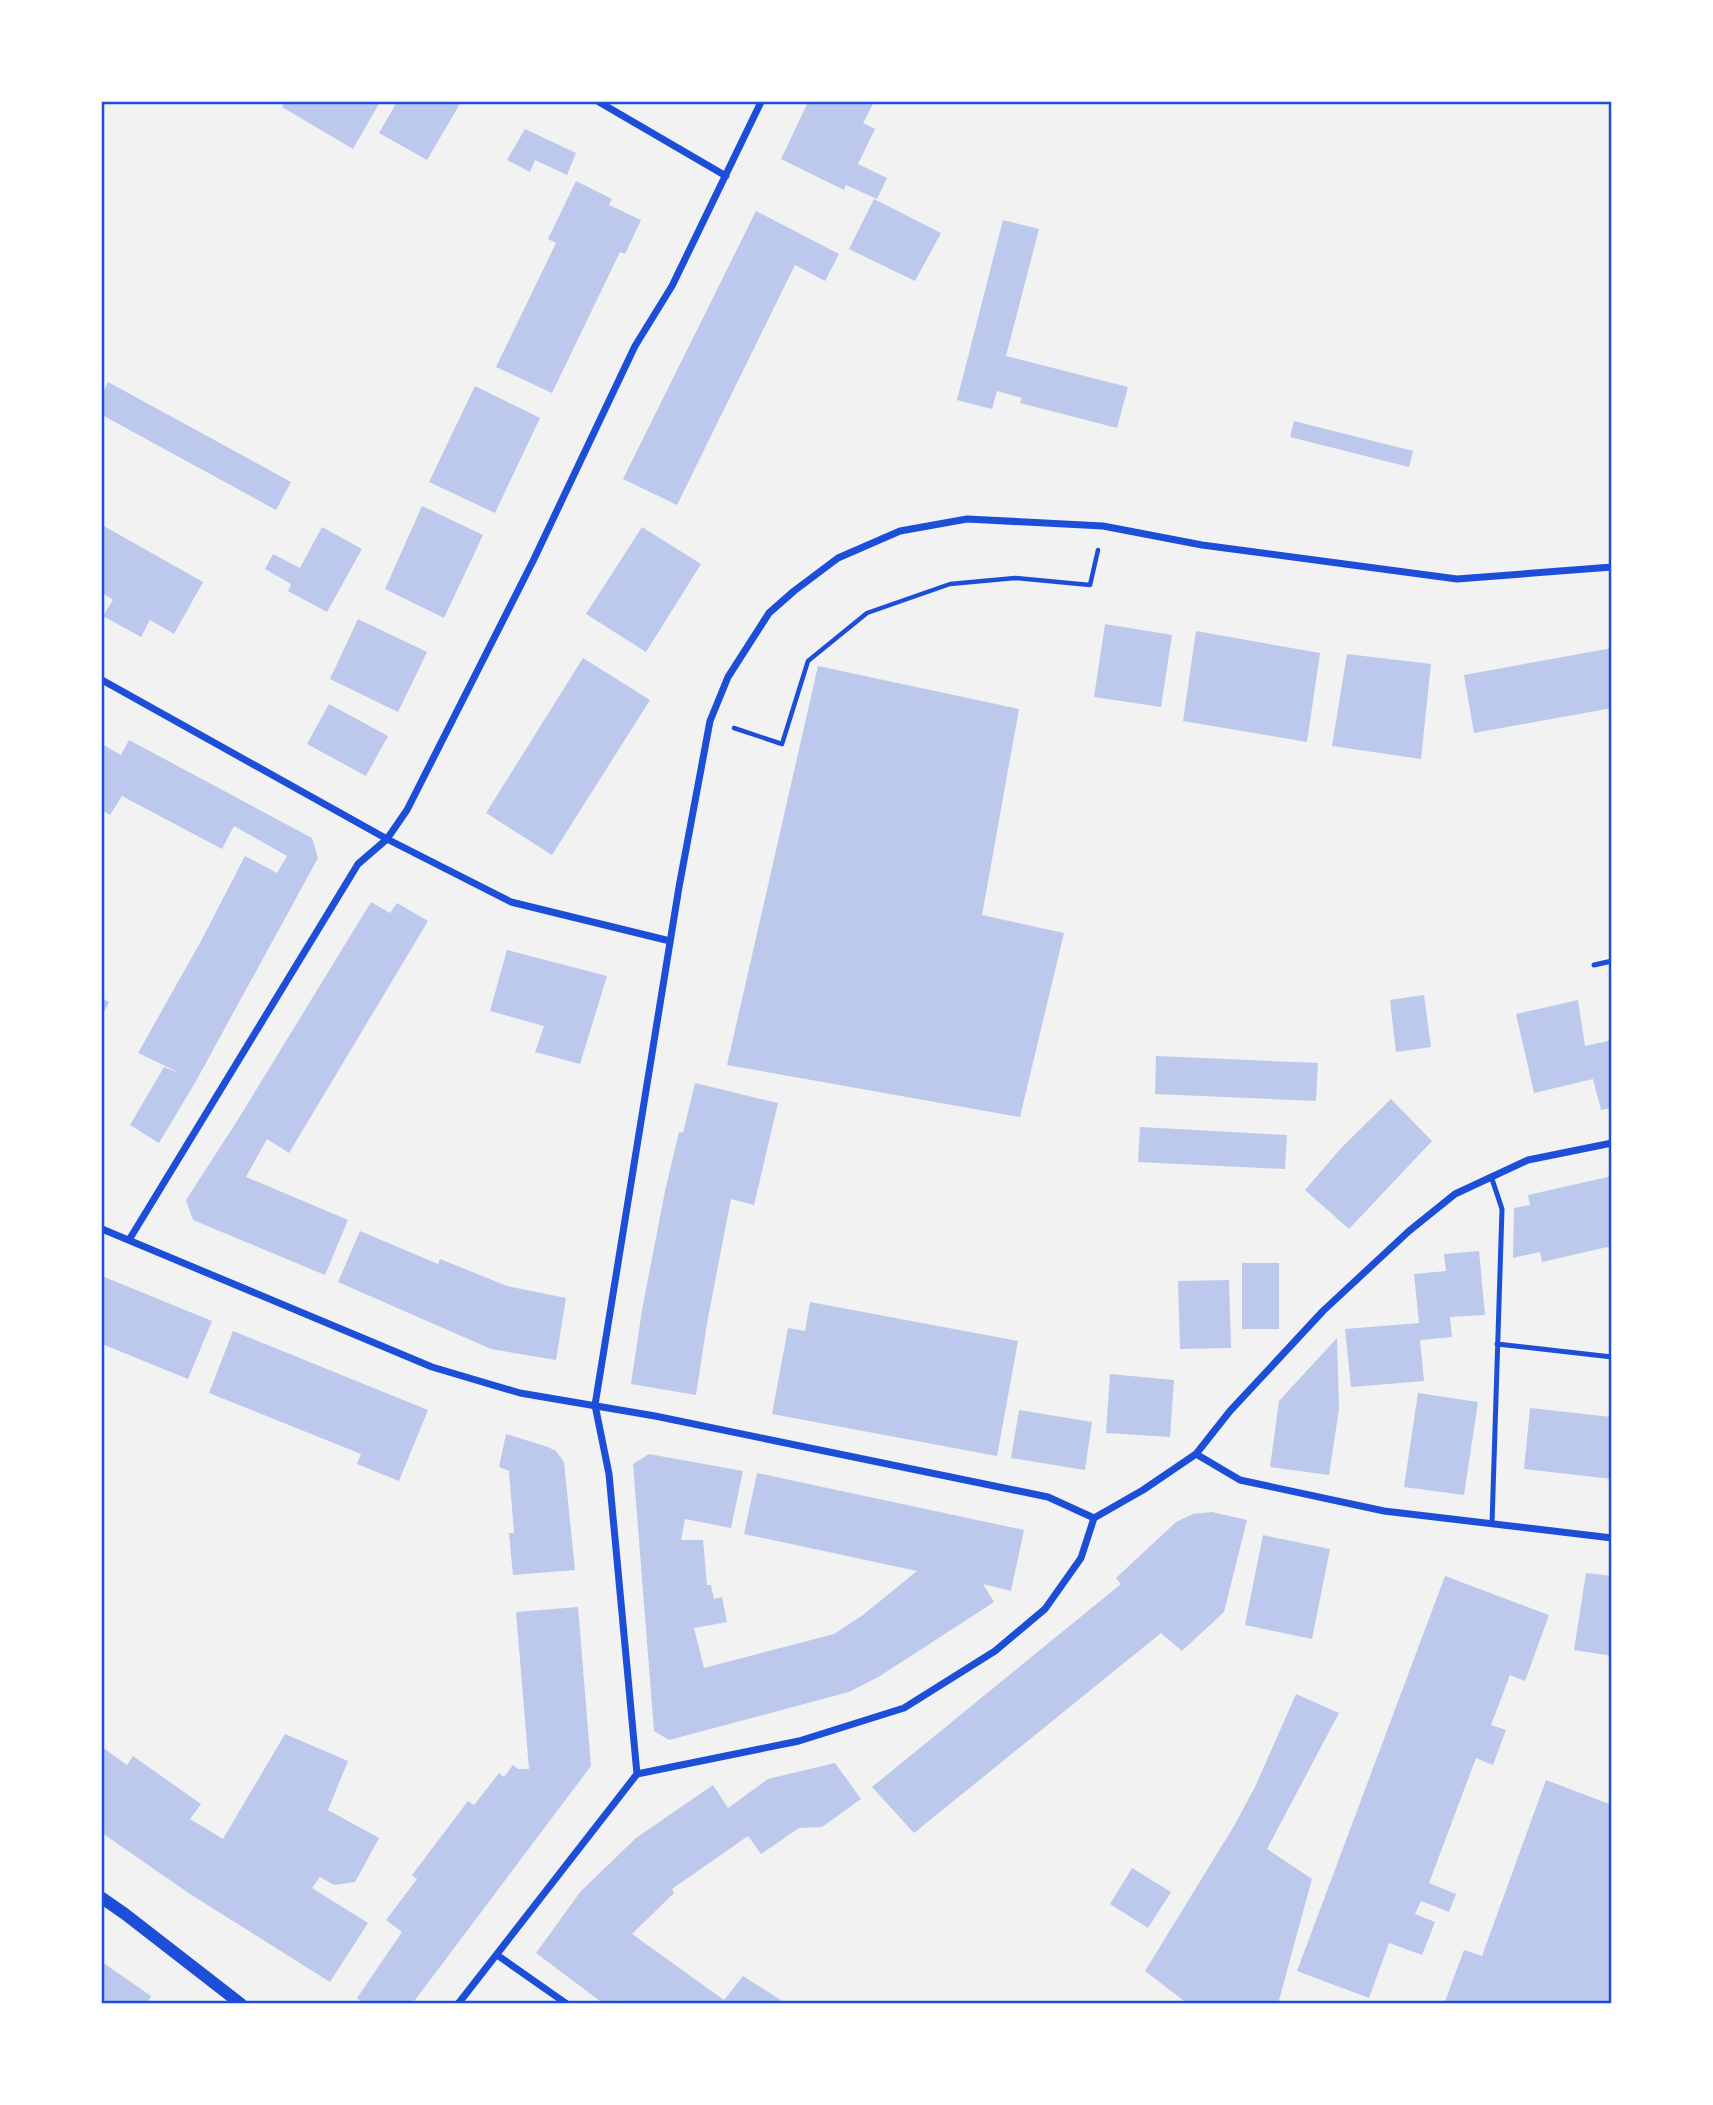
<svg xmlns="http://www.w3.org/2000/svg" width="1713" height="2105" font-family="'Fira Sans',sans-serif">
<rect width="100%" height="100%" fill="#f2f2f2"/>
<path fill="#bdc9ec" d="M285 102H380L353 149 282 107Z
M397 102H461L427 160 379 133Z
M808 102H874L863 123 875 129 858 164 887 178 877 199 846 185 844 190 781 159Z
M525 129 576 153 567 175 535 160 530 172 507 160Z
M576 181 612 199 609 205 641 220 625 254 620 252 552 393 496 367 556 243 548 239Z
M874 199 941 233 915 281 849 249Z
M756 211 839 254 825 281 795 265 677 505 623 479Z
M1003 220 1039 229 1006 356 1128 387 1117 428 1020 403 1022 398 997 391 992 409 957 400Z
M108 382 291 482 276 510 102 415V395Z
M475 386 540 418 495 513 429 482Z
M1294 421 1413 451 1409 467 1290 437Z
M422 506 483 535 444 618 385 589Z
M102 525 203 582 174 634 150 620 141 637 103 616 113 600 102 593Z
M322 527 362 549 327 612 288 591 291 584 265 569 273 554 300 568Z
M642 527 701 564 646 652 586 614Z
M358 619 427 652 398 712 330 679Z
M1105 624 1172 635 1161 707 1094 697Z
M1196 631 1320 653 1307 742 1183 721Z
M1612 648V708L1474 733 1464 675Z
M1347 654 1431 664 1421 759 1332 746Z
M583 658 650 700 552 855 486 813Z
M818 666 1019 709 982 915 1064 933 1020 1117 727 1065Z
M329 704 388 736 366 776 307 744Z
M129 740 312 838 318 858 196 1081 159 1143 130 1125 164 1067 182 1074 138 1053 201 941 245 856 277 873 287 856 234 826 222 849 122 796 110 815 102 810V744L121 755Z
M371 902 390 913 397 903 428 921 289 1153 267 1139 246 1177 348 1220 325 1275 193 1220 186 1200 237 1121Z
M507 950 607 976 580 1064 535 1052 544 1026 490 1011Z
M1424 995 1431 1047 1396 1052 1390 1000Z
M102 998 109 1002 102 1016Z
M1578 1000 1585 1046 1612 1040V1108L1601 1110 1593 1079 1534 1093 1516 1014Z
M1156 1056 1318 1063 1316 1101 1155 1094Z
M695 1083 778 1103 754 1205 731 1199 707 1323 696 1395 631 1384 642 1310 665 1191 679 1132 683 1133Z
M1391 1099 1432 1141 1349 1229 1305 1190 1342 1147Z
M1140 1127 1287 1135 1285 1169 1138 1162Z
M1612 1176V1246L1542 1262 1540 1252 1513 1258 1514 1208 1530 1205 1528 1195Z
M360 1231 438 1264 440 1259 507 1286 566 1298 556 1360 491 1349 338 1282Z
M1479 1251 1485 1315 1450 1317 1452 1337 1420 1340 1424 1381 1351 1387 1345 1329 1419 1323 1414 1274 1446 1271 1444 1254Z
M1242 1263H1279V1329H1242Z
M102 1276 212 1321 188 1379 102 1344Z
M1229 1280 1231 1348 1180 1349 1178 1281Z
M810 1302 1018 1341 997 1456 772 1414 788 1328 805 1331Z
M233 1331 428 1410 399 1481 357 1464 361 1454 209 1393Z
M1337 1338 1339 1409 1329 1475 1270 1467 1279 1401Z
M1110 1374 1174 1380 1170 1437 1106 1433Z
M1418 1393 1478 1402 1464 1495 1404 1487Z
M1530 1408 1612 1417V1479L1524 1469Z
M1019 1410 1092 1422 1085 1470 1011 1458Z
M506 1434 548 1447 556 1451 564 1462 575 1570 513 1575 509 1533H514L509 1471 499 1467Z
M649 1454 743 1471 731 1528 685 1519 681 1540H703L707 1585H711L714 1599 722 1597 727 1622 694 1628 704 1668 834 1634 863 1615 917 1571 744 1534 757 1473 1024 1530 1011 1591 983 1584 994 1602 880 1676 849 1692 669 1740 654 1731 633 1464Z
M1212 1512 1247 1520 1224 1612 1182 1651 1161 1633 914 1833 872 1787 1121 1584 1116 1578 1176 1522 1193 1514Z
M1263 1535 1330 1549 1312 1639 1245 1625Z
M1586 1573 1612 1576V1656L1574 1650Z
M1445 1576 1549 1615 1525 1681 1510 1675 1491 1725 1506 1730 1493 1765 1476 1758 1429 1883 1456 1894 1449 1912 1421 1901 1415 1914 1435 1922 1422 1955 1389 1943 1369 1998 1297 1971Z
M578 1607 591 1766 412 2004H365L357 1998 402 1932 386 1920 417 1879 412 1875 468 1801 474 1805 499 1773 504 1777 513 1765 518 1769H529L516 1612Z
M1296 1694 1339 1713 1267 1849 1312 1879 1278 2004H1188L1145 1971 1234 1826 1255 1787Z
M285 1734 348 1761 328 1810 379 1838 355 1882 334 1885 320 1877 312 1888 368 1923 330 1982 190 1894 102 1833V1747L127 1765 133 1756 201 1804 190 1819 223 1839Z
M835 1763 861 1799 822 1827 799 1828 761 1854 748 1836 672 1889 674 1893 632 1934 724 2000 743 1976 787 2004H623L618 2000 615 2004H604L536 1953 581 1891 636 1838 713 1785 728 1808 768 1779Z
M1546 1780 1612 1805V2004H1444L1464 1950 1482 1956Z
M1132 1868 1171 1892 1148 1928 1110 1904Z
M102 1962 151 1996 147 2004H102Z"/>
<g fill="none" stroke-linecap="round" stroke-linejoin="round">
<path stroke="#1d4ed8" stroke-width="4.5" d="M734 728 782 744 808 661 867 613 950 584 1015 578 1090 585 1098 550"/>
<path stroke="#1d4ed8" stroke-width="5" d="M1594 965 1612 961
M1491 1176 1502 1209 1492 1524
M1497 1344 1612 1357"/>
<path stroke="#1d4ed8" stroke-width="7" d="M599 102 726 176
M102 680 387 839 511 902 670 941
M102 1229 432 1367 520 1393 655 1416 1048 1497 1094 1518
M129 1240 358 864 387 839 407 810 534 559 635 346 672 286 761 102
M1196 1454 1240 1480 1384 1511 1612 1538
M637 1774 609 1474 595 1405 679 887 710 721 728 677 769 613 794 591 838 558 900 531 967 519 1103 526 1202 545 1457 579 1612 567
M497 1955 567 2004
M458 2004 637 1774 799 1741 904 1708 995 1651 1045 1609 1081 1558 1094 1518 1143 1490 1196 1454 1230 1411 1323 1311 1409 1231 1455 1194 1528 1160 1612 1143"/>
<path stroke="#1d4ed8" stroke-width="12" d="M102 1898 125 1914 241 2004"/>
</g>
<rect width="1713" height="2105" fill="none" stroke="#ffffff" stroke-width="206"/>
<rect x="103" y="103" width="1507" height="1899" fill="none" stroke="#1d4ed8" stroke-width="2.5"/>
</svg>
